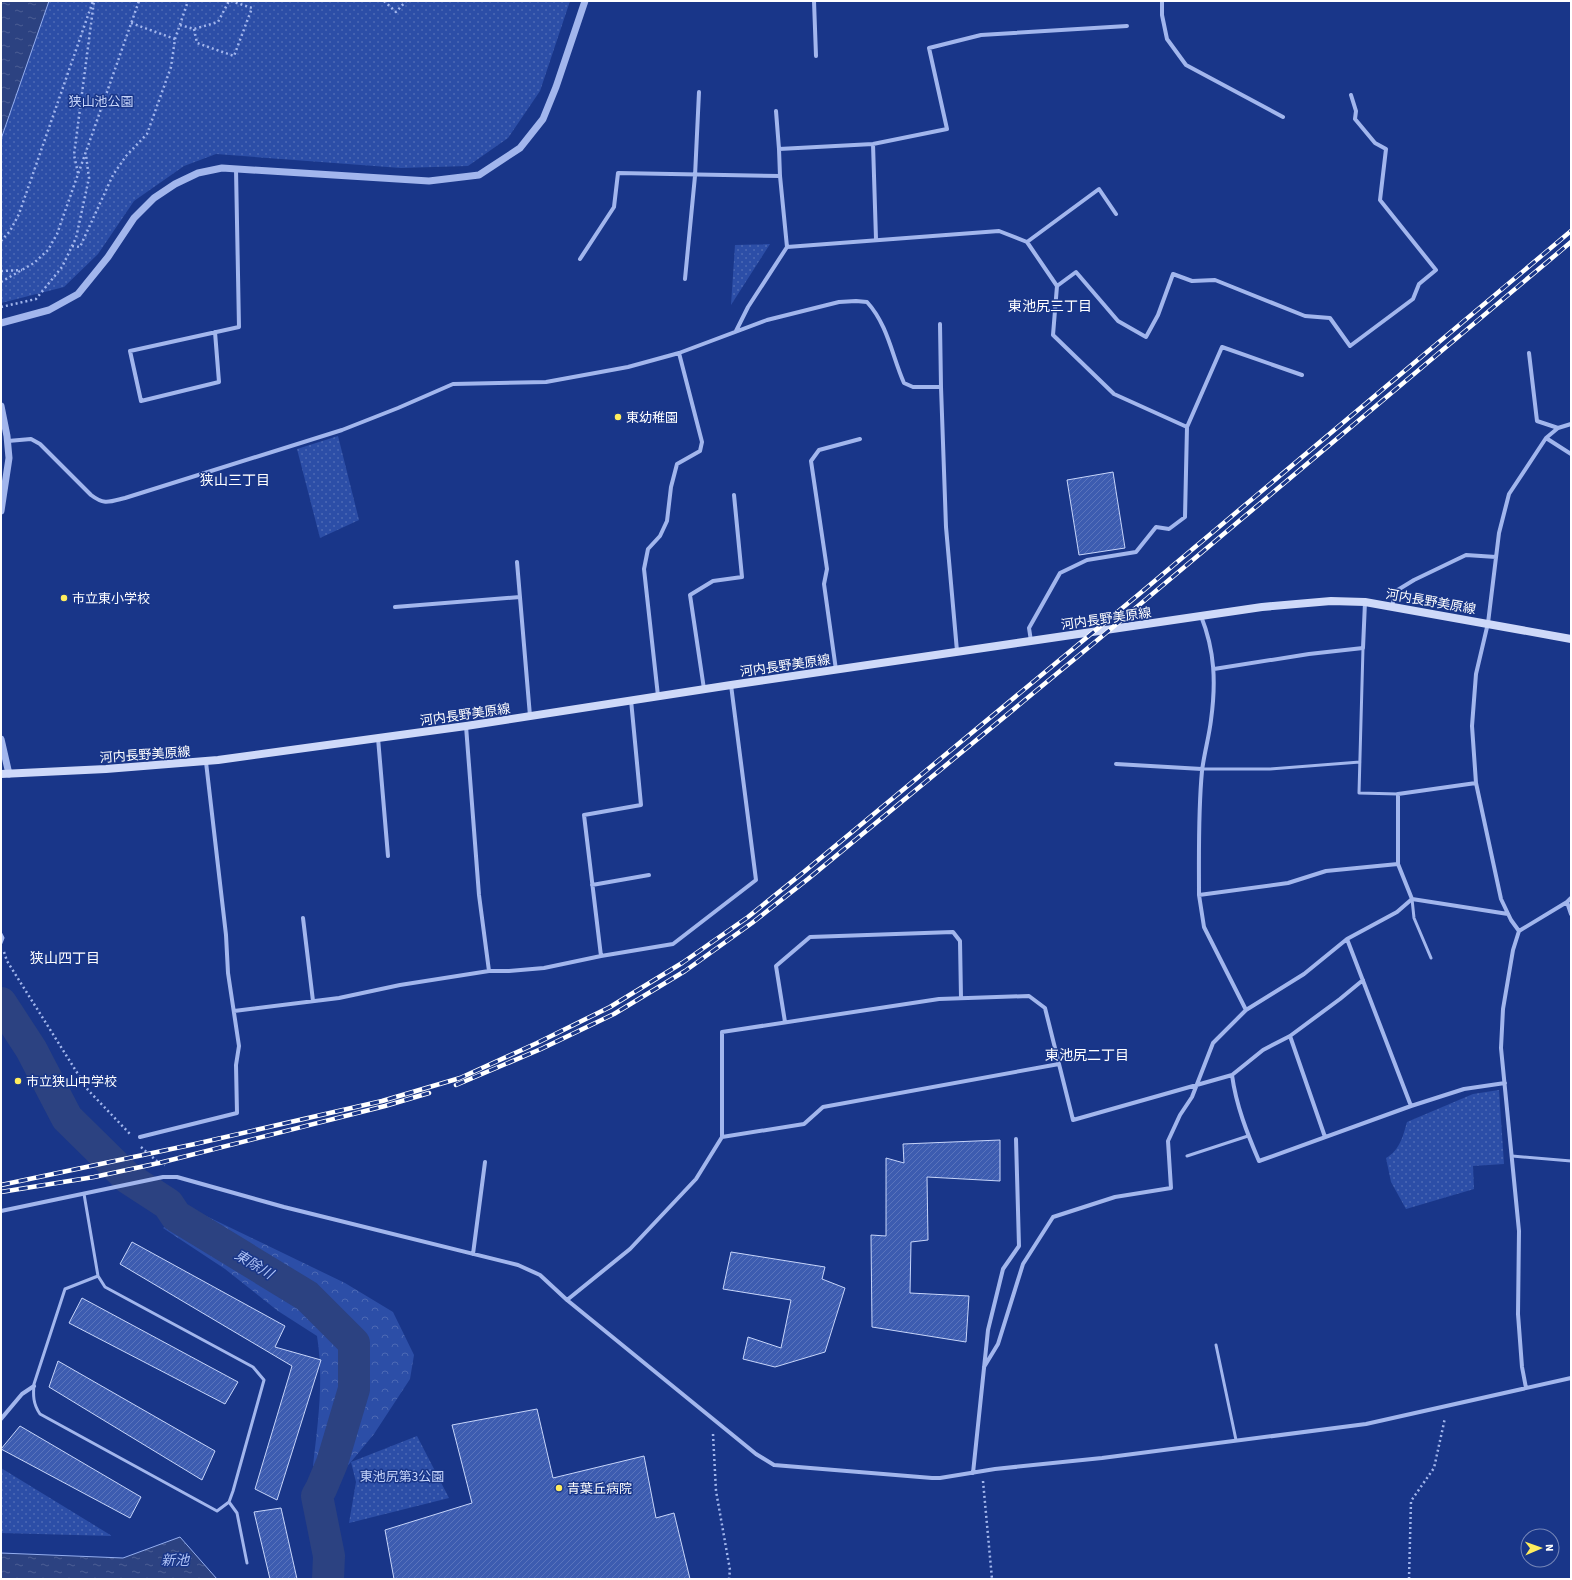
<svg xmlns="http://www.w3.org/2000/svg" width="1572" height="1580" font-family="'Source Sans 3','Noto Sans JP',sans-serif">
<defs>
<pattern id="forest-crowns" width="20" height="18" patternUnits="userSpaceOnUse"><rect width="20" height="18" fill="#2c4ea7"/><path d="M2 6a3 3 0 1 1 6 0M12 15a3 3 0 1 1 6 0" fill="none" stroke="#4c69b4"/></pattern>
<pattern id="park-dots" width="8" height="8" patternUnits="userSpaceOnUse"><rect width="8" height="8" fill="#2c4ea7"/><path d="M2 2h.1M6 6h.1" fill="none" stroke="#4c69b4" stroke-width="1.8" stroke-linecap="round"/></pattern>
<pattern id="water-ripples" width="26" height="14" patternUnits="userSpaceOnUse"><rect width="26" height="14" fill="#2c4281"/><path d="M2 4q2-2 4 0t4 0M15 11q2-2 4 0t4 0" fill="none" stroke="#4c5e94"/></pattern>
<pattern id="building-hatch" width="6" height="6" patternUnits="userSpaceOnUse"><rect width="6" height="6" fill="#3d5cb0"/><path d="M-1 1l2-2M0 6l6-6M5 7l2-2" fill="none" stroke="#5a74bc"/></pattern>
</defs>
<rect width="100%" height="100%" fill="#193689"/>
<path fill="url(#forest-crowns)" d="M200 1213 345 1283 393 1312 414 1355 410 1379 374 1434 336 1480 313 1466C318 1422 324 1380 317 1336L278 1311 225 1269 163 1228Z"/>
<path fill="url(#park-dots)" d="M1 1H570L540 91 508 138 468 166 401 168 216 154 184 166 134 201 98 254 64 287 1 303Z
M770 244 731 305 735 245Z
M338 436 359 520 320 538 297 449Z
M1499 1090 1504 1164 1473 1166 1474 1189 1406 1209 1391 1182 1386 1158C1400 1150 1403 1136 1407 1122L1473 1094Z
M417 1436 449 1498 349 1523 356 1482 351 1462Z
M1 1468 112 1536 1 1533Z"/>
<path fill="url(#water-ripples)" stroke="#94aef0" d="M1 1H49L1 139Z
M180 1537 217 1579H1V1553L123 1558Z"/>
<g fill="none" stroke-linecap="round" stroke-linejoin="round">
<path stroke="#2c4281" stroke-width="32" d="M1 1003 31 1049 67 1118 128 1178 168 1204 176 1216 307 1296 354 1343V1389L332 1463 321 1489 317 1496 329 1556 328 1579"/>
</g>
<path fill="url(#building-hatch)" stroke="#c7d5fa" d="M1113 472 1125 548 1079 555 1067 480Z
M1000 1140V1181L927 1177 928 1240 911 1242 910 1293 969 1296 966 1342 872 1327 871 1235 886 1236V1158L904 1163 903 1144Z
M132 1242 285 1326 275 1347 321 1360 277 1500 255 1489 292 1366 120 1264Z
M731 1252 825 1267 822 1279 845 1288 825 1352 775 1367 743 1359 748 1337 781 1348 791 1300 723 1289Z
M82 1298 238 1382 225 1404 69 1323Z
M58 1361 215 1451 202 1480 49 1387Z
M537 1409 553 1478 644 1456 656 1518 674 1513 690 1579H394L385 1530 472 1503 452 1425Z
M20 1426 141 1497 130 1518 1 1449Z
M281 1508 297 1579H270L254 1512Z"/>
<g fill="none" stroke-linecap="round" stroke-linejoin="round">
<path stroke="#a2b6ed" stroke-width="2.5" stroke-dasharray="2 3" stroke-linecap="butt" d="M384 1 396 12 406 1
M131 23 175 39
M180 25 194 29 218 22 229 1
M194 29 197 43 234 56 252 8 231 1
M78 173 74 155 94 1
M1 241 10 231 19 214 93 1
M72 246 80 247 113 175 126 156 147 134 171 67 175 39 188 1
M1 271 22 270
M1 282 34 263 48 250 57 234 139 1
M1 307 36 299 62 267 76 238 89 178 86 155
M4 952 7 961 88 1090 130 1134
M141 1147 159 1163 165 1165
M713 1434 716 1491 730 1570 729 1579
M983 1481 992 1579
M1409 1579 1411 1501 1434 1468 1445 1418"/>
<path stroke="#a2b6ed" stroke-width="3" d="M1363 648 1359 793 1398 794
M1202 769H1270L1360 762
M1412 899 1414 918 1431 958
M1 934 3 938 1 943
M1187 1156 1248 1136
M1512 1156 1571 1161
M84 1194 98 1276 65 1289 34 1384C33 1395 33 1404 40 1414L217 1511 229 1502 233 1491 264 1380 253 1367 105 1287 98 1276
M1216 1345 1236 1440
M229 1502 237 1513 247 1563"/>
<path stroke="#a2b6ed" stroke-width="4" d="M814 1 816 56
M1162 1V15L1167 39 1186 65 1283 117
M776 111 779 149 873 144 947 129 929 48 981 35 1127 26
M873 144 876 239
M1027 242 1099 189 1116 214
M787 247 999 231 1027 242 1057 286 1053 335 1114 394 1187 427 1222 347 1302 375
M580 259 614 207 618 173 780 176 779 149
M685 279 695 176 699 92
M1057 286 1076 272 1118 321 1146 337 1158 315 1173 274 1192 281 1215 280 1305 316 1330 318 1350 346 1413 299 1419 284 1436 270 1380 200 1386 149 1375 143 1355 119 1356 111 1351 95
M940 324 941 387
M736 331 748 307 787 247 780 176
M215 332 219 382 141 401 130 351 239 327 236 169
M1529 353 1537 421 1558 428
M1546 438 1571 454
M8 441 31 439 40 444 91 495C104 505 109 502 125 498L342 430 398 408 453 384 546 382 628 367 679 353 767 320 839 302 856 301 867 302C888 325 892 356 904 383L913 387H941L946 527 957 651
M517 562 530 716
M1392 606 1396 591 1414 580 1466 555 1496 557
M395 607 520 597
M1201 616C1215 651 1216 683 1211 720 1209 737 1204 754 1202 771 1198 813 1199 854 1199 895L1288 883 1326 871 1398 864
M1031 641 1029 628 1060 573 1087 560 1136 552 1156 527 1169 529 1185 517 1187 427
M1214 669 1309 654 1363 648 1365 602
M836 670 824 584 827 569 811 461 819 450 860 439
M704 689 690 595 713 581 742 577 734 495
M658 696 644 569 648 549 660 536 667 521 671 487 677 464 700 451 702 442 679 353
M466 726 479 895 489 971
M378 738 388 856
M1116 764 1202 769
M592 885 649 875
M1412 899 1398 864V794L1476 783
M1567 902 1571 914
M303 918 313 1001
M1519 931 1511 920 1501 899 1476 783 1472 726 1476 674 1488 623 1499 533 1509 494 1546 438 1558 428 1571 424
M1347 939 1411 1106
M601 956 584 815 641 805 631 700
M1363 980 1340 999 1290 1036 1263 1050 1232 1075C1236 1105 1247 1133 1259 1161L1411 1106 1464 1089 1505 1083
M1246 1010 1304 974 1347 939 1397 912 1412 899 1508 914
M234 1011 339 998 400 985 489 971H509L544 968 601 956 673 944 756 880 731 685
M785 1022 776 966 810 937 953 932 960 941 961 998
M1290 1036 1325 1137
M140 1137 237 1113 236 1065 239 1046 228 973 226 935 206 762
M722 1137 804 1124 823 1107 1059 1064
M1 1211 163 1177H177L284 1207 518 1265 540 1275 567 1300 756 1454 774 1465 786 1466 932 1478H940L995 1469 1102 1458 1366 1424 1571 1378
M473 1254 485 1162
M567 1300 630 1249 696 1179 722 1137V1032L939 999 1029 996 1045 1008 1073 1120 1232 1075
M984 1367 998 1344 1023 1264 1053 1217 1115 1197 1171 1188 1168 1141 1180 1115 1192 1097 1213 1043 1246 1010 1204 927 1199 895
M1526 1388 1522 1367 1518 1314 1519 1231 1501 1048 1503 1009 1513 950 1519 931 1567 902 1571 898
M1 1419 22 1394 34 1386
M973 1473 988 1330 1003 1269 1019 1246 1016 1139"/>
<path stroke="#a2b6ed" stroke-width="7" d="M1 323 49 310 78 294 108 257 134 218 154 198 175 184 198 173 222 168 429 181 479 175 520 148 543 119 556 87 585 1
M1 406 7 436 9 458 1 511
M1 739 9 774"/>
<path stroke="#ced9f9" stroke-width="8" d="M1 774 106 769 218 760 466 726 731 685 1262 607 1331 601 1365 602 1571 639"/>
<defs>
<path id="rail" d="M456 1085 541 1049 614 1014 685 971 752 923 808 879 1094 643 1571 242
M1 1185 195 1144 382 1101 460 1078 537 1043 610 1007 682 963 748 917 805 871 1138 595 1571 231
M1 1192 94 1177 159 1163 385 1106 429 1093"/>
</defs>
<use href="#rail" stroke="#fff" stroke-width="4.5"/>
<use href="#rail" stroke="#193689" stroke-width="3" stroke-dasharray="9" stroke-linecap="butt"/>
</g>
<g fill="#ffed5e" stroke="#193689" stroke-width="1.5">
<circle cx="618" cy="417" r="4"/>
<circle cx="64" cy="598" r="4"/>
<circle cx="18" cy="1081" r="4"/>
<circle cx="559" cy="1488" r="4"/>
</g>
<g text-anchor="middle" stroke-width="3" stroke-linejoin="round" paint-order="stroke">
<g font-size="13" fill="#c7d5fa" stroke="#193689">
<text x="101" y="106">狭山池公園</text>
<text x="402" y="1481">東池尻第3公園</text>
</g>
<g font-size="13" fill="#fff" stroke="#193689" text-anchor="start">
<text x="626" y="422">東幼稚園</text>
<text x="72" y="603">市立東小学校</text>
<text x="26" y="1086">市立狭山中学校</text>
<text x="567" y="1493">青葉丘病院</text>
</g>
<g font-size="13" fill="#fff" stroke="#193689">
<text transform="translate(1431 601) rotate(10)" y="5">河内長野美原線</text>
<text transform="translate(1106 618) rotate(-8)" y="5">河内長野美原線</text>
<text transform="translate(785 665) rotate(-8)" y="5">河内長野美原線</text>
<text transform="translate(465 714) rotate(-8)" y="5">河内長野美原線</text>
<text transform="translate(145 754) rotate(-4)" y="5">河内長野美原線</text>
</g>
<g font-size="14" fill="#fff" stroke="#193689">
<text x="1050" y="311">東池尻三丁目</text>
<text x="235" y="485">狭山三丁目</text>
<text x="65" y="963">狭山四丁目</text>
<text x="1087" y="1060">東池尻二丁目</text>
</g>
<g font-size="14" font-style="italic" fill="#adc1f5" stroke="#193689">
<text transform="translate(254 1264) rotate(31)" y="5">東除川</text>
<text x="175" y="1565">新池</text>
</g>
</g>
<rect width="1572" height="1580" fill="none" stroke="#ffffff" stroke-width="4"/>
<g transform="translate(1540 1548) rotate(88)"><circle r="19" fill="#193689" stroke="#7586b8"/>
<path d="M0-3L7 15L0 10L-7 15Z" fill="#ffed5e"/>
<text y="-6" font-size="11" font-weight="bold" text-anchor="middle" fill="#ffffff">N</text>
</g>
</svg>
